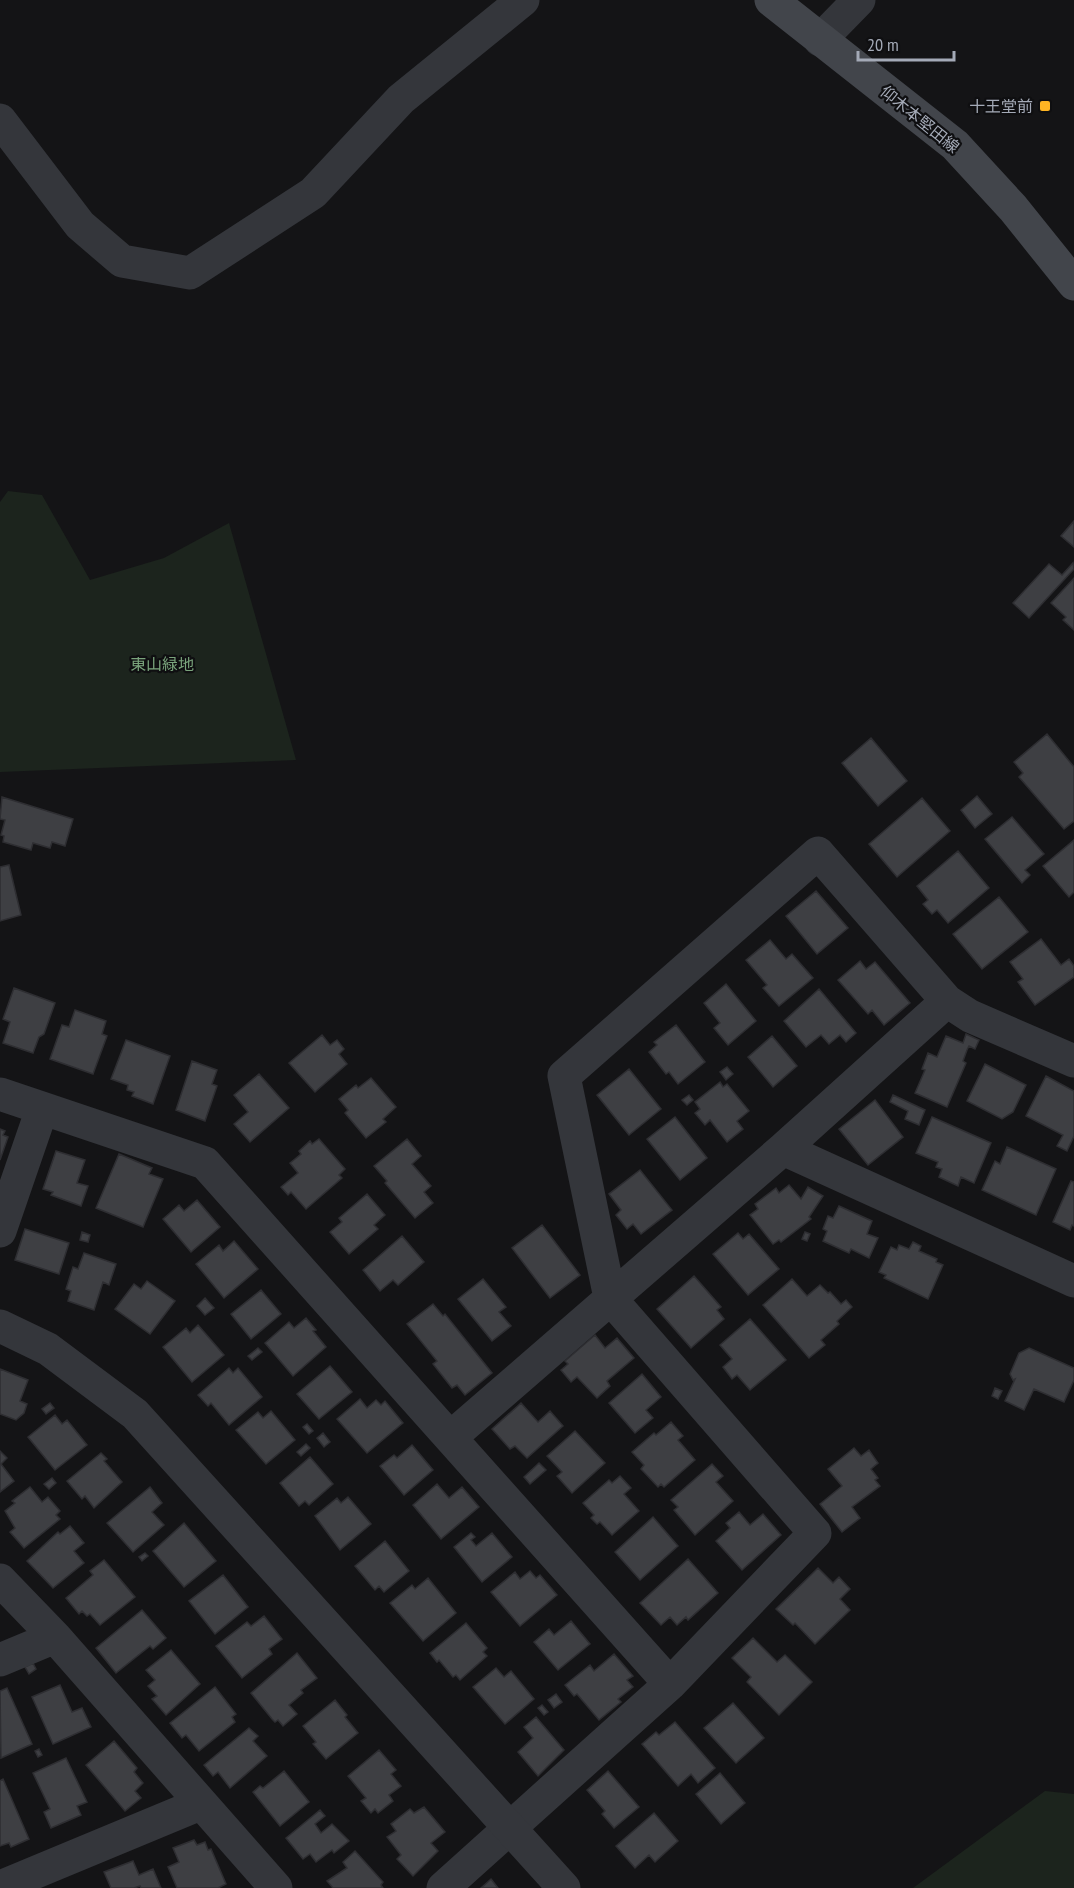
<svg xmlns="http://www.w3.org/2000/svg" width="1074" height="1888" font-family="'PT Sans Narrow','Noto Sans JP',sans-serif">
<rect width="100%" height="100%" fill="#141416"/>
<path fill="#1c241d" d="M8 491 42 495 90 580 164 558 229 523 296 760 0 772V502Z
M1045 1791 1074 1794V1888H913Z"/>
<path fill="#3e3f43" stroke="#2e2e32" stroke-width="1.5" d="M1074 521V547L1061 536Z
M1073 563 1074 569 1029 618 1013 603 1049 564 1062 575Z
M1074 578V630L1063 620 1066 617 1051 603Z
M1047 734 1074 767V821L1064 829 1019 777 1023 773 1014 762Z
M871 738 907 781 878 806 842 763Z
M977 796 992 814 975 828 961 810Z
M2 797 73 819 65 846 52 842 50 848 33 843 31 850 3 842 4 836 1 835 5 820 0 819Z
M922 798 950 831 897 877 869 844Z
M1012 817 1044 854 1025 870 1030 875 1022 883 985 839Z
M1074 840V892L1069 897 1043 866Z
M958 851 989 888 948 923 937 910 932 914 923 904 928 900 917 886Z
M9 865 21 915 0 921V867Z
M816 891 848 928 817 954 786 916Z
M999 897 1028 932 982 969 953 934Z
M1041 939 1061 965 1069 959 1074 966V977L1035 1005 1018 982 1023 979 1010 962Z
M770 940 786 959 792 954 813 978 779 1006 763 988 767 985 746 960Z
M860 961 866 969 875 962 910 1003 884 1025 872 1010 868 1014 838 980Z
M726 984 756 1021 728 1045 714 1028 720 1023 704 1003Z
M14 988 55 1003 44 1034 39 1037 33 1053 3 1043 10 1022 3 1019Z
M819 989 856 1033 846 1042 840 1035 829 1044 821 1035 806 1047 784 1021Z
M75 1010 106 1021 102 1034 107 1036 93 1074 50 1059 62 1025 69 1027Z
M676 1025 705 1062 678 1084 669 1072 666 1074 649 1052 657 1045 654 1042Z
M966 1034 979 1040 975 1049 969 1046 967 1050 963 1061 966 1063 947 1107 915 1093 925 1070 922 1069 928 1053 937 1057 946 1036 963 1043Z
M322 1035 330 1045 337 1040 344 1049 339 1054 347 1064 315 1092 289 1063Z
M772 1036 797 1066 773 1087 748 1057Z
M126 1040 170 1056 153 1104 132 1096 134 1092 127 1090 128 1085 111 1079Z
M192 1061 217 1070 212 1084 217 1086 205 1121 176 1110Z
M985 1064 1026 1085 1013 1112 1002 1119 967 1101Z
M727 1067 733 1074 726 1080 720 1072Z
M629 1069 661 1109 629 1135 597 1095Z
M259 1074 289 1108 250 1142 234 1124 248 1112 234 1095Z
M1046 1076 1074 1091V1136L1067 1151 1057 1146 1063 1135 1026 1116Z
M371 1078 396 1107 383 1119 386 1122 366 1138 345 1113 348 1110 339 1099 356 1085 358 1088Z
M720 1082 723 1087 727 1084 749 1111 737 1121 743 1129 727 1142 710 1120 705 1125 695 1113 700 1109 695 1102Z
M689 1095 693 1100 687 1105 682 1100Z
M893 1095 925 1110 919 1125 905 1119 908 1111 890 1102Z
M875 1100 903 1137 868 1165 839 1129Z
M675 1117 707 1158 680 1180 647 1139Z
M932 1117 991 1143 974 1183 961 1177 958 1186 939 1177 942 1169 936 1167 938 1162 916 1153Z
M0 1129 5 1131 3 1135 8 1137 0 1160Z
M0 1129 5 1131 3 1135 8 1137 0 1160Z
M319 1139 345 1169 339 1175 342 1178 306 1209 291 1192 288 1195 281 1187 298 1173 290 1163 301 1154 299 1151 310 1141 312 1144Z
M407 1139 421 1156 412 1164 431 1186 424 1192 433 1203 415 1218 385 1183 387 1181 374 1166Z
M1007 1147 1056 1169 1036 1215 982 1190 995 1161 1000 1164Z
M56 1151 85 1160 77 1183 88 1186 81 1206 51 1195 53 1192 43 1189Z
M119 1154 152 1168 149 1174 163 1179 143 1227 96 1208Z
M640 1170 672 1210 641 1234 633 1224 627 1229 616 1215 621 1210 609 1194Z
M1071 1181 1074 1182V1226L1072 1225 1070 1230 1053 1222Z
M789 1185 801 1199 808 1187 823 1196 809 1217 811 1219 781 1242 779 1240 773 1244 750 1215 758 1209 755 1204 776 1188 779 1193Z
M367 1194 385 1215 374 1225 378 1229 349 1254 330 1232 342 1222 339 1218Z
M197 1200 220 1227 191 1252 163 1219 179 1205 184 1211Z
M839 1206 872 1221 867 1234 878 1238 869 1258 851 1249 849 1253 823 1241 827 1231 823 1229 828 1216 833 1218Z
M542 1225 580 1275 550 1298 512 1248Z
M25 1229 69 1243 59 1274 15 1260Z
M82 1232 90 1235 88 1242 80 1240Z
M805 1232 810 1234 807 1241 802 1239Z
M738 1233 743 1239 749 1234 779 1269 748 1295 713 1254Z
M402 1236 424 1262 398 1285 393 1280 380 1291 363 1270Z
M234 1241 258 1269 224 1298 196 1264 219 1245 223 1251Z
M913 1242 921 1246 919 1251 937 1259 936 1262 943 1265 928 1299 884 1278 886 1275 879 1272 891 1247 897 1250 899 1245 909 1249Z
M84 1253 116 1264 109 1285 103 1282 94 1310 68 1301 71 1291 66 1289 73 1267 78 1269Z
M694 1276 721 1307 717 1310 724 1319 691 1348 657 1309Z
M483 1279 506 1307 499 1312 511 1326 492 1341 458 1299Z
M792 1279 807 1296 820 1285 828 1293 830 1292 841 1304 846 1300 852 1307 837 1321 839 1324 821 1340 825 1345 809 1358 763 1305Z
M147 1281 175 1301 150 1334 115 1309 134 1284 141 1289Z
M261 1290 281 1314 251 1339 231 1314Z
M205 1298 214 1308 205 1315 197 1306Z
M433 1304 443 1316 445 1314 492 1373 465 1395 457 1385 452 1388 433 1364 437 1361 407 1324Z
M306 1318 316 1330 313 1331 326 1347 293 1376 265 1343 289 1322 294 1328Z
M750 1319 786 1360 750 1390 737 1375 732 1379 723 1367 732 1359 720 1345Z
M198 1325 224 1355 192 1382 163 1347 186 1328 190 1333Z
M595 1335 605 1348 617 1338 634 1358 607 1381 610 1386 597 1398 577 1377 571 1382 561 1370 568 1364 565 1361Z
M258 1348 262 1352 252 1360 248 1356Z
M1029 1348 1074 1368V1380L1064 1402 1034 1389 1024 1410 1005 1401 1015 1379 1013 1380 1010 1374 1019 1353Z
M330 1366 352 1392 319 1419 297 1394Z
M229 1368 233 1373 238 1368 262 1397 229 1425 211 1403 208 1406 198 1395Z
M0 1369 28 1380 20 1401 27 1404 24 1413 16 1420 0 1414Z
M642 1374 661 1397 646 1410 653 1418 635 1433 609 1403Z
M995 1388 1002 1391 998 1399 992 1396Z
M360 1399 367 1408 376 1400 381 1405 385 1401 403 1423 367 1453 337 1419Z
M50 1403 54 1408 46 1414 42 1409Z
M521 1403 538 1422 550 1411 563 1426 527 1458 515 1446 510 1449 492 1429Z
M271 1411 295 1440 266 1464 236 1430 258 1412 263 1418Z
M55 1415 62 1424 67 1420 87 1445 55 1470 28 1437Z
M671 1422 683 1436 678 1440 695 1460 664 1487 661 1484 658 1487 641 1469 644 1465 632 1452 654 1433 656 1435Z
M307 1424 313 1431 309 1434 303 1427Z
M575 1431 605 1463 572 1493 557 1476 562 1472 547 1456Z
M323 1433 330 1442 324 1447 317 1438Z
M306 1444 310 1448 301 1456 297 1452Z
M412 1445 433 1470 404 1495 380 1466 394 1455 397 1458Z
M854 1448 861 1456 869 1450 878 1463 871 1469 878 1478 875 1480 880 1486 852 1507 860 1518 842 1532 820 1504 842 1486 828 1469Z
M0 1451 7 1458 1 1464 14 1481 0 1492Z
M101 1453 107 1459 104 1461 122 1482 94 1508 85 1496 82 1499 67 1481Z
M310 1457 333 1484 309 1505 305 1501 299 1506 280 1483Z
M539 1463 546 1470 530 1484 524 1477Z
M712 1464 723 1476 716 1482 733 1501 695 1535 674 1510 678 1507 671 1500Z
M620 1476 631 1488 624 1494 639 1511 612 1535 600 1522 597 1524 591 1518 594 1515 583 1503 609 1480 612 1483Z
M52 1478 56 1483 49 1489 44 1484Z
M437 1484 449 1498 462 1487 479 1507 441 1539 413 1505Z
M30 1487 42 1502 48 1497 60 1511 56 1515 60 1519 24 1548 10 1532 15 1528 5 1511 15 1503 12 1501Z
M150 1487 162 1503 152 1512 164 1525 133 1552 107 1523Z
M348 1497 371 1524 340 1550 315 1516 337 1498 341 1503Z
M739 1512 750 1525 763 1514 781 1535 742 1570 716 1541 730 1528 726 1523Z
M653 1517 678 1546 640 1580 615 1552Z
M184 1523 216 1561 184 1587 153 1551Z
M70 1526 84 1543 74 1551 84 1563 53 1588 27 1561 58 1532 60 1534Z
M471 1533 475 1537 471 1540 476 1546 492 1533 512 1557 482 1582 454 1547Z
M385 1541 409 1571 384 1592 379 1586 375 1590 355 1566Z
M145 1553 148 1556 142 1561 139 1557Z
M688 1559 718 1593 688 1620 686 1617 677 1625 670 1617 661 1625 640 1603Z
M104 1560 135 1597 100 1625 90 1614 87 1616 82 1611 79 1614 66 1598 93 1575 90 1571Z
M818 1568 833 1583 839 1577 850 1589 840 1599 850 1610 815 1644 795 1623 793 1625 776 1609Z
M530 1571 536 1578 540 1575 557 1595 520 1626 491 1592 515 1572 520 1579Z
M223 1575 248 1607 215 1634 189 1601Z
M428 1578 456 1613 423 1641 390 1603 412 1585 415 1589Z
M142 1610 166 1638 153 1649 150 1646 116 1673 96 1648Z
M264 1616 282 1639 269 1649 272 1654 242 1678 216 1646 247 1622 251 1626Z
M571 1621 590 1644 558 1670 534 1642 549 1629 554 1635Z
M466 1623 487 1648 483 1652 487 1656 460 1680 456 1675 453 1677 439 1660 437 1662 430 1653Z
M753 1638 777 1662 785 1655 812 1682 779 1715 747 1682 751 1677 732 1658Z
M171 1650 200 1684 166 1715 152 1699 157 1696 148 1686 155 1680 146 1670Z
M297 1653 317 1678 301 1690 303 1693 289 1705 297 1714 283 1726 278 1720 275 1722 272 1719 251 1693Z
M614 1654 633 1676 627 1680 633 1687 618 1699 621 1702 599 1720 577 1694 574 1696 565 1685 590 1665 594 1671Z
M33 1663 36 1669 29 1674 25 1667Z
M496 1668 504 1677 511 1671 534 1699 505 1724 473 1687Z
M60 1685 72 1712 82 1708 91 1727 53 1744 32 1697Z
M215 1687 236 1714 232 1717 235 1722 199 1751 186 1735 182 1738 170 1723Z
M7 1688 32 1744 1 1758 0 1691Z
M556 1694 562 1702 554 1708 548 1700Z
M335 1700 347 1715 345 1717 358 1733 326 1759 313 1744 316 1742 303 1726Z
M733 1703 764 1738 736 1763 704 1728Z
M542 1705 548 1712 544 1715 538 1708Z
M536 1717 564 1750 538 1776 518 1752 533 1738 524 1727Z
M675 1722 715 1768 698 1783 691 1774 678 1786 642 1744 656 1732 659 1735Z
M249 1728 258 1736 253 1741 267 1756 230 1788 218 1772 213 1776 204 1765Z
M114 1741 137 1768 134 1772 143 1783 135 1791 141 1798 125 1811 86 1765Z
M39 1749 42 1755 38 1757 35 1751Z
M379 1750 396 1770 391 1774 401 1786 389 1795 393 1801 378 1813 375 1809 371 1813 361 1801 366 1798 348 1776Z
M66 1758 87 1802 77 1806 81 1815 51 1828 44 1812 50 1809 33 1773Z
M284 1771 309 1802 280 1826 253 1792 260 1786 263 1788Z
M608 1771 639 1807 614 1828 602 1814 605 1811 587 1790Z
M720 1773 745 1803 721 1824 696 1794Z
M3 1779 29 1839 11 1847 9 1843 0 1846V1781Z
M424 1807 445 1832 431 1843 438 1851 413 1876 397 1859 401 1855 387 1837 396 1831 391 1824 410 1809 414 1813Z
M320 1810 325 1816 315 1824 321 1833 332 1824 349 1841 334 1853 332 1850 316 1862 310 1854 303 1859 286 1838Z
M654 1813 678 1841 655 1862 649 1855 635 1868 616 1846Z
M194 1840 197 1845 205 1842 208 1850 211 1849 226 1884 218 1888H177L168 1867 179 1862 173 1848Z
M355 1851 383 1882 381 1885 383 1888H333L327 1881 347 1868 343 1862Z
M133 1861 139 1875 153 1869 161 1888H141L140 1886 134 1888H111L104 1872Z
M491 1879 498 1888H481Z"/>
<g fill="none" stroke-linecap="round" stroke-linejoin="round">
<path stroke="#34363b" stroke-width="33" d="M820 40 859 0
M0 120 80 225 122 261 190 273 313 193 401 99 523 0
M0 1094 205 1163 670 1684
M783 1149 1074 1281
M0 1231 42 1109
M451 1437 783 1149 947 1001
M0 1580 55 1637 276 1888
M0 1660 55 1637
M0 1887 200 1804
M443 1888 670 1684 815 1533 610 1298 564 1076 818 853 947 1001 970 1016 1074 1061"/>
<path stroke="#34363b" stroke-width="33" d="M0 1326 48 1349 135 1414 564 1888"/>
<path stroke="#42454b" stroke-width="33" d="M771 0 955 145 1013 208 1074 284"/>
</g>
<rect fill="#ffb523" stroke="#0f0f11" stroke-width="2" x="1039" y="100" width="12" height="12" rx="3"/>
<g text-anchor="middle" stroke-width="4.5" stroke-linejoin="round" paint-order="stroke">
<g font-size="16" fill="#a4aab7" stroke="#0f0f11" text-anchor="end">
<text x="1033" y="112">十王堂前</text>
</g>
<g font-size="16" fill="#a4aab7" stroke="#0f0f11">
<text transform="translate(920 119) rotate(39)" y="6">仰木本堅田線</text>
</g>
<g font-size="16" fill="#7aa47c" stroke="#0f0f11">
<text x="162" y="670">東山緑地</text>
</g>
</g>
<path d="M858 51v9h96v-9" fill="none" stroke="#a4aab7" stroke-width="3"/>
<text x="867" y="51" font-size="18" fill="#a4aab7" stroke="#0f0f11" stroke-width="4.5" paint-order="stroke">20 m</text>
</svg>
